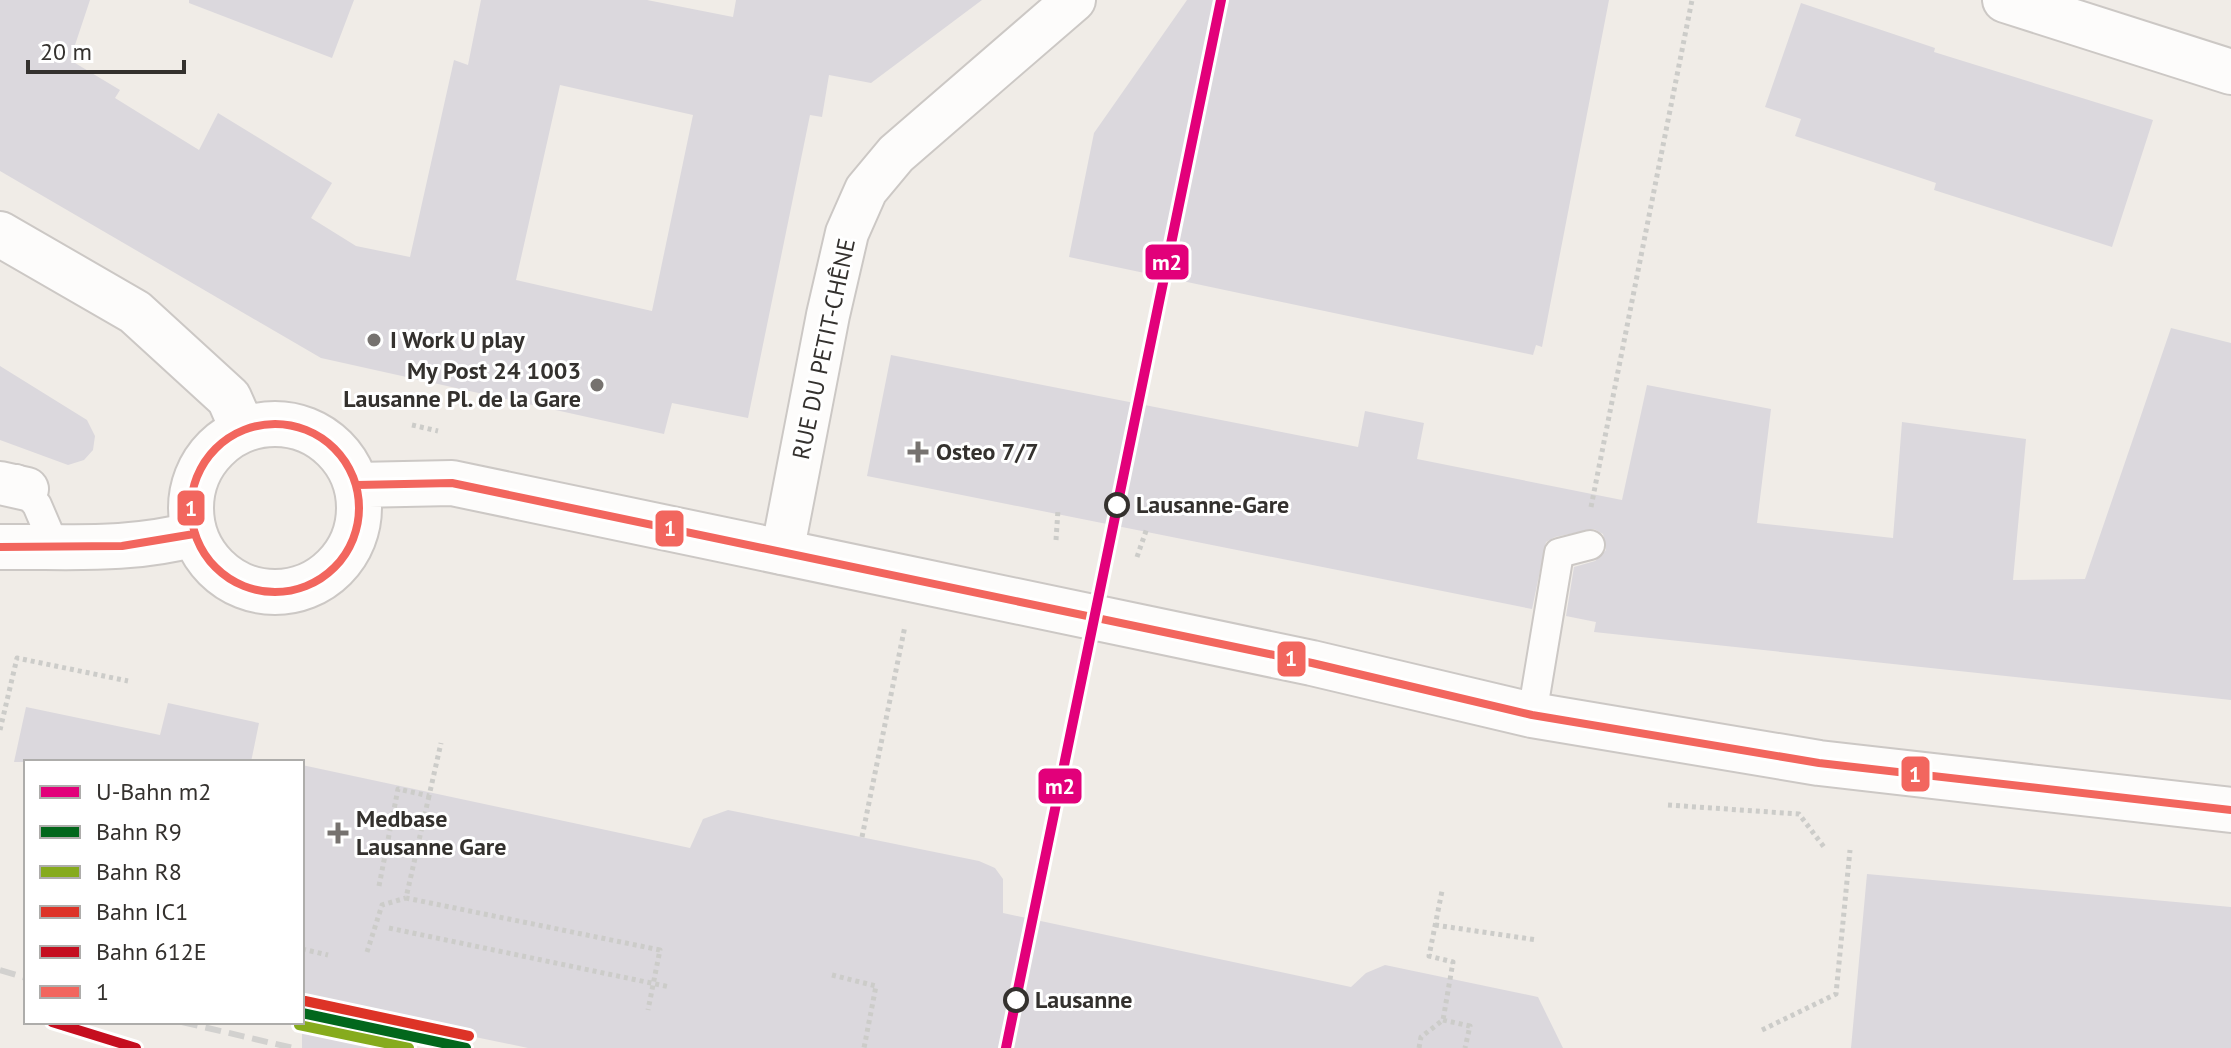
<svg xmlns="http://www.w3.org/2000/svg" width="2231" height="1048" font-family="'PT Sans',sans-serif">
<rect width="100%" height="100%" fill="#f0ece7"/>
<path fill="#dbd8dd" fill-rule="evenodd" d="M0 0H90L70 60 120 90 115 98 199 150 218 113 332 183 311 218 356 246 410 257 454 60 468 65 481 0H647L733 17 736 0H982L871 83 829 75 822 117 810 115 748 418 672 403 664 434 321 358 0 171ZM560 85 693 115 652 311 516 280Z
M189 0H354L332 58 189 3Z
M1187 0H1609L1542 347 1536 345 1533 355 1069 257 1094 133Z
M1801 3 1935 48 1934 52 2153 120 2112 247 1934 190 1936 183 1795 136 1801 119 1765 107Z
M2171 328 2231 343V700L1594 632 1596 622 1566 616 1574 567 1595 561 1606 550 1603 534 1594 529 1555 537 1546 542 1532 609 867 476 891 355 1358 447 1365 411 1424 423 1417 459 1622 500 1647 385 1771 409 1757 523 1893 538 1902 422 2026 439 2013 580 2085 579Z
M0 366 87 420 95 436 93 450 84 460 68 465 0 440Z
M168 703 259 723 251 762H14L26 707 160 735Z
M302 765 690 848 703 819 728 810 979 861 995 868 1003 879V913L1351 987 1366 973 1385 965 1538 997 1563 1048H528L393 1020 390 1048H302Z
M1867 874 2231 907V1048H1851Z"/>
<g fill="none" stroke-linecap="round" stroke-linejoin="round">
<defs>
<path id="service" d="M16 479 37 505 55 547
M1532 715 1559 553 1590 545"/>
<path id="pedestrian" d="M0 483 27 489
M782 553 828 315 847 233 866 190 896 154 1074 0"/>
<path id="minor" d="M2005 0 2231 72"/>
<path id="tertiary" d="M0 547C67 546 129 552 194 534"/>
<path id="secondary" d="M0 234 135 312 229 398 243 430
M191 508a84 84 0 1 1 168 0a84 84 0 1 1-168 0Z
M357 485 452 483 1312 663 1532 715 1819 763 2231 810"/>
</defs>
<use href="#service" stroke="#ccc8c5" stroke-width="32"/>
<use href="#pedestrian" stroke="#ccc8c5" stroke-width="46"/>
<use href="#minor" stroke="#ccc8c5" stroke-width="48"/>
<use href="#tertiary" stroke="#ccc8c5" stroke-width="48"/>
<use href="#secondary" stroke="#ccc8c5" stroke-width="48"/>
<path stroke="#ccccc9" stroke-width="5" stroke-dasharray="4 4" stroke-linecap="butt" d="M412 425 438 431
M1591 507 1692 0
M1056 540 1058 510
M1137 557 1147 528
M0 730 17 658 128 681
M429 796 406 898 660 950 648 1010
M1668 805 1799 814 1824 847
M862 837 905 626
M379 886 398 789 429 796 441 743
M1435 925 1537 940
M389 928 670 987
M302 949 328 955
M367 952 382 905 406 898
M832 975 876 986 864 1048
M1443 1020 1470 1026 1465 1048
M1762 1030 1836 994 1850 850
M1419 1048 1421 1037 1443 1020 1453 962 1429 956 1442 891"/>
<use href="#service" stroke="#fdfcfb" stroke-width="28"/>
<use href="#pedestrian" stroke="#fdfcfb" stroke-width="42"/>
<use href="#minor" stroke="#fdfcfb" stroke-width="44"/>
<use href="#tertiary" stroke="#fdfcfb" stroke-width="44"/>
<use href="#secondary" stroke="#fdfcfb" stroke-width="44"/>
<path stroke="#d2d1cf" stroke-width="6" stroke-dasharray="16 8" stroke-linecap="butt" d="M0 970 26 978
M182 1022 293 1048"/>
<defs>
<path id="bus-1" d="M191 508a84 84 0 1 1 168 0a84 84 0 1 1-168 0Z
M357 485 452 483 1312 663 1532 715 1819 763 2231 810
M0 547 122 546 194 534"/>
</defs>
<use href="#bus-1" stroke="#fff" stroke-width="14"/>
<use href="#bus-1" stroke="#f2665e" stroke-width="8"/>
<defs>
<path id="rail-1" d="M302 1013 466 1048"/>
<path id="rail-2" d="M299 1025 409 1048"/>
<path id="rail-3" d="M305 1001 469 1036"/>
<path id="rail-4" d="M52 1022 136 1048"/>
</defs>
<use href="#rail-1" stroke="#fff" stroke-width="16"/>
<use href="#rail-2" stroke="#fff" stroke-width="16"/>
<use href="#rail-3" stroke="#fff" stroke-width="16"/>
<use href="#rail-4" stroke="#fff" stroke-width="16"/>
<use href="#rail-1" stroke="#02671c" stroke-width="10"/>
<use href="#rail-2" stroke="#86ab1d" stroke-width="10"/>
<use href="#rail-3" stroke="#dd3327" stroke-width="10"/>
<use href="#rail-4" stroke="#c50e1f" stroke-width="10"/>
<defs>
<path id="metro-1" d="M1006 1048 1221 0"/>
</defs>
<use href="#metro-1" stroke="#fff" stroke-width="16"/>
<use href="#metro-1" stroke="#e2007a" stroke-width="10"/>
</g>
<g fill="#76726f" stroke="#fff" stroke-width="3">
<circle cx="374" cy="340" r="8"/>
<circle cx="597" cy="385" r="8"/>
<path d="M914 440h8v8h8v8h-8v8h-8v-8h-8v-8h8z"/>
<path d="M334 821h8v8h8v8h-8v8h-8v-8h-8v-8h8z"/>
</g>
<g fill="#fff" stroke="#34312e" stroke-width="4">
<circle cx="1117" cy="505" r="11"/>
<circle cx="1016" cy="1000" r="11"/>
</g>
<g text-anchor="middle" stroke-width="6" stroke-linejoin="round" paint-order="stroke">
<g font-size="24" font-weight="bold" fill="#34312e" stroke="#fff" text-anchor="start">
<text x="390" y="348">I Work U play</text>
<text x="581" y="379" text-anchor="end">My Post 24 1003<tspan x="581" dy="28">Lausanne Pl. de la Gare</tspan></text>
<text x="936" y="460">Osteo 7/7</text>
<text x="356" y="827">Medbase<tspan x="356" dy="28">Lausanne Gare</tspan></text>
</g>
<g font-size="24" fill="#34312e" stroke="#fff">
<text transform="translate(824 349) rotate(-78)" y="8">RUE DU PETIT-CHÊNE</text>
</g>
<g font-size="24" font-weight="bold" fill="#34312e" stroke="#fff" text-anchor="start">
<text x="1136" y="513">Lausanne-Gare</text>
<text x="1035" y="1008">Lausanne</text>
</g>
</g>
<g stroke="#fff" stroke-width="3">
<rect x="1144" y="243" width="46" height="38" rx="8" fill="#e2007a"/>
<rect x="176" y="489" width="30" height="38" rx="8" fill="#f2665e"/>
<rect x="654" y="509" width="31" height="39" rx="8" fill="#f2665e"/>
<rect x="1276" y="640" width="31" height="38" rx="8" fill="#f2665e"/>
<rect x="1900" y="755" width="31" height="38" rx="8" fill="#f2665e"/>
<rect x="1037" y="767" width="46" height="38" rx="8" fill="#e2007a"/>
</g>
<g font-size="22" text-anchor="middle" font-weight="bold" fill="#fff">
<text x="1167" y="270">m2</text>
<text x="191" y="516">1</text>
<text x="670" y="536">1</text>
<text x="1291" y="666">1</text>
<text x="1915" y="782">1</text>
<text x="1060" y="794">m2</text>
</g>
<rect x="24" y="760" width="280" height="264" fill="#ffffff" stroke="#aeadab" stroke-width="2"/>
<rect x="40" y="786" width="40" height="12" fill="#e2007a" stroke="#aeadab" stroke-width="2"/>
<text x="96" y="800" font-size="24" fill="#34312e">U-Bahn m2</text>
<rect x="40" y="826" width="40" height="12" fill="#02671c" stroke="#aeadab" stroke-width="2"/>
<text x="96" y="840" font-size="24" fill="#34312e">Bahn R9</text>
<rect x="40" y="866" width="40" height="12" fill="#86ab1d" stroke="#aeadab" stroke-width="2"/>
<text x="96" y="880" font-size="24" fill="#34312e">Bahn R8</text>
<rect x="40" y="906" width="40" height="12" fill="#dd3327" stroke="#aeadab" stroke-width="2"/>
<text x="96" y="920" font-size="24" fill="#34312e">Bahn IC1</text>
<rect x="40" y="946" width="40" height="12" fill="#c50e1f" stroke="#aeadab" stroke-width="2"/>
<text x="96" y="960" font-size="24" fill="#34312e">Bahn 612E</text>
<rect x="40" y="986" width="40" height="12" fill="#f2665e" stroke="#aeadab" stroke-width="2"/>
<text x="96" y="1000" font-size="24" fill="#34312e">1</text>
<path d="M28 60v12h156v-12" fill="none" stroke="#34312e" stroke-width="4"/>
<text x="40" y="60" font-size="24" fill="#34312e" stroke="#ffffff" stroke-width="6" paint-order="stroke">20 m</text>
</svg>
